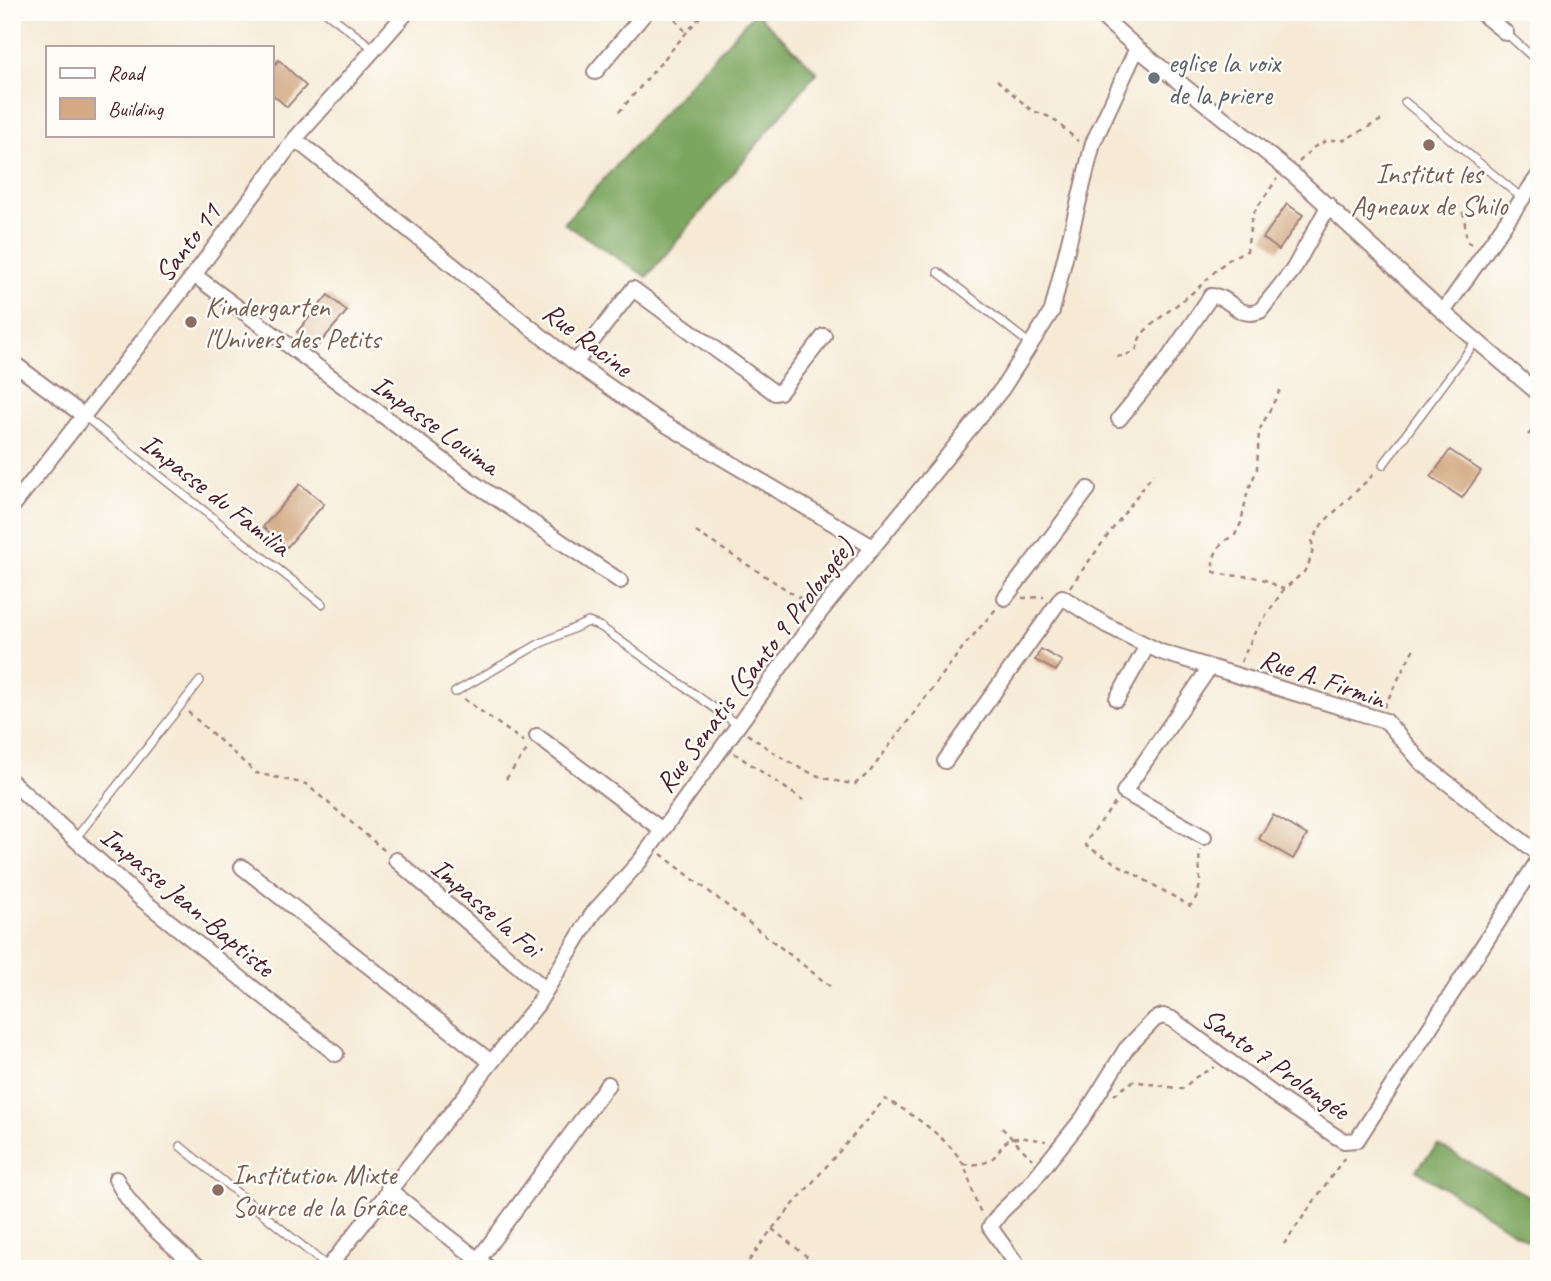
<svg xmlns="http://www.w3.org/2000/svg" width="1551" height="1281" font-family="Caveat,sans-serif">
<rect width="100%" height="100%" fill="#fdfcf7"/>
<filter id="ink" filterUnits="userSpaceOnUse"><feTurbulence type="fractalNoise" baseFrequency=".0143" numOctaves="2"/><feDisplacementMap in="SourceGraphic" scale="14" xChannelSelector="R" yChannelSelector="G"/><feConvolveMatrix kernelMatrix="1 2 1 2 8 2 1 2 1" color-interpolation-filters="sRGB"/></filter>
<filter id="wash" filterUnits="userSpaceOnUse"><feTurbulence type="fractalNoise" baseFrequency=".00686" numOctaves="4" result="noise"/><feDisplacementMap in="SourceGraphic" scale="28" xChannelSelector="R" yChannelSelector="G"/><feGaussianBlur stdDeviation="1.57" result="paint"/><feColorMatrix in="noise" values="0 0 0 0 0 0 0 0 0 0 0 0 0 0 0 0 0 1.4 0 .05"/><feComposite in="paint" operator="in"/></filter>
<g filter="url(#wash)">
<rect width="100%" height="100%" fill="#f6ead5"/>
<path fill="#7ca65f" stroke="#636245" stroke-width="2" d="M755 12 817 72 647 277 564 223Z
M1438 1145 1539 1202V1248L1416 1170Z"/>
<g id="blocks">
<path fill="#d3aa84" d="M279 60 306 86 287 107 271 93V68Z
M1287 204 1303 215 1279 250 1263 238Z
M328 295 347 311 316 348 297 332Z
M1450 450 1481 471 1462 498 1431 477Z
M300 484 324 504 287 547 263 527Z
M1041 649 1062 661 1056 671 1035 660Z
M1273 815 1307 835 1293 859 1259 839Z"/>
</g>
</g>
<g filter="url(#ink)">
<use href="#blocks" fill-opacity="0" stroke="#a08480" stroke-width="2"/>
<g fill="none" stroke-linecap="round" stroke-linejoin="round">
<defs>
<path id="service" d="M326 12 374 49
M1506 33 1539 63
M1405 102 1522 198
M938 272 1030 344
M84 416 322 604
M1383 465 1476 341
M455 692 539 644 588 622 601 627 738 725
M75 839 200 681
M180 1146 328 1267"/>
<path id="minor" d="M1097 12 1137 48 1296 177 1443 312 1539 394
M1480 12 1506 33
M595 72 646 12
M295 139 575 363 653 417 873 547
M194 275 475 484 620 581
M1443 312 1539 175
M12 362 84 416
M575 363 633 289 775 393 780 392 824 336
M1119 419 1165 363 1211 296C1231 295 1236 320 1260 311L1293 270 1329 205
M12 507 194 275 295 139 407 12
M1005 598 1088 489
M1117 699 1147 646
M537 736 662 830
M945 761 1062 597 1106 625 1161 652 1386 721 1422 763 1539 854
M12 782 140 898 336 1054
M1204 837 1124 792 1210 667
M396 860 546 990
M242 867 491 1062
M116 1179C135 1217 168 1241 199 1269
M388 1189 490 1269
M478 1260 608 1084
M327 1269 537 1005 593 913 640 861 821 611 1002 389 1052 311 1093 143 1137 48
M1020 1269 990 1227 1001 1212 1030 1184 1083 1118 1126 1049 1155 1019 1163 1016 1172 1019 1280 1099 1337 1137 1344 1141 1357 1140 1539 859"/>
</defs>
<use href="#service" stroke="#a08480" stroke-width="10"/>
<use href="#minor" stroke="#a08480" stroke-width="18"/>
<path stroke="#a08480" stroke-width="2.5" stroke-dasharray="5 5" stroke-linecap="butt" d="M669 12 685 31
M854 13 855 12
M997 80 1031 110 1052 118 1078 141
M619 112 704 12
M1299 162 1314 147 1328 140H1344L1385 118
M1446 201C1472 209 1461 222 1468 242L1474 245
M1117 357C1149 350 1130 345 1146 330 1160 317 1177 305 1192 293 1211 278 1223 258 1247 251L1252 215 1277 179
M1280 390 1259 431 1257 469 1247 494 1241 523 1235 535 1224 541 1218 548 1213 560V571C1226 578 1243 574 1258 578 1268 580 1275 586 1284 589
M1528 435 1539 424
M696 532 809 604
M1070 587 1153 474
M1022 598 1044 597
M1241 662 1255 632 1284 589 1304 572 1309 563 1313 550 1312 542 1322 524 1375 473
M464 699 524 742
M1384 707 1415 646
M188 712 256 773 306 784 385 851
M747 734C784 759 808 779 855 784L869 773 964 646 996 609
M734 753 803 800
M506 779 529 747
M1115 803 1088 839 1086 846 1190 906C1206 889 1197 871 1200 850
M661 854 830 986
M1114 1095 1133 1081 1182 1089 1196 1077 1214 1067
M1002 1128 1032 1159
M963 1164C1007 1168 992 1140 1017 1138 1026 1137 1037 1140 1046 1141
M772 1229 823 1269
M1284 1244 1347 1154
M743 1269 772 1229 885 1099C910 1112 947 1138 962 1162 971 1178 972 1198 982 1214"/>
<use href="#service" stroke="#fff" stroke-width="7"/>
<use href="#minor" stroke="#fff" stroke-width="14"/>
</g>
</g>
<circle fill="#6b7280" stroke="#fdfcf7" stroke-width="2.5" cx="1154" cy="78" r="7"/>
<g fill="#8d6e63" stroke="#fdfcf7" stroke-width="2.5">
<circle cx="1429" cy="145" r="7"/>
<circle cx="191" cy="322" r="7"/>
<circle cx="218" cy="1190" r="7"/>
</g>
<g text-anchor="middle" stroke-width="5" stroke-linejoin="round" paint-order="stroke">
<g font-size="28" fill="#5b616d" stroke="#fdfcf7" text-anchor="start">
<text x="1168" y="72">eglise la voix<tspan x="1168" dy="32">de la priere</tspan></text>
</g>
<g font-size="28" fill="#785e54" stroke="#fdfcf7" text-anchor="start">
<text x="1429" y="183" text-anchor="middle">Institut les<tspan x="1429" dy="32">Agneaux de Shilo</tspan></text>
<text x="205" y="316">Kindergarten<tspan x="205" dy="32">l'Univers des Petits</tspan></text>
<text x="232" y="1184">Institution Mixte<tspan x="232" dy="32">Source de la Grâce</tspan></text>
</g>
<g font-size="28" fill="#4a1f2b" stroke="#fdfcf7">
<text transform="translate(187 242) rotate(-53)" y="10">Santo 11</text>
<text transform="translate(588 339) rotate(37)" y="10">Rue Racine</text>
<text transform="translate(436 424) rotate(36)" y="10">Impasse Louima</text>
<text transform="translate(216 494) rotate(38)" y="10">Impasse du Familia</text>
<text transform="translate(754 665) rotate(-53)" y="10">Rue Senatis (Santo 9 Prolongée)</text>
<text transform="translate(1323 678) rotate(19)" y="10">Rue A. Firmin</text>
<text transform="translate(188 901) rotate(40)" y="10">Impasse Jean-Baptiste</text>
<text transform="translate(487 907) rotate(41)" y="10">Impasse la Foi</text>
<text transform="translate(1276 1063) rotate(35)" y="10">Santo 7 Prolongée</text>
</g>
</g>
<rect width="1551" height="1281" fill="none" stroke="#fdfcf7" stroke-width="42"/>
<rect x="46" y="46" width="228" height="91" fill="#fdfcf7" stroke="#b5a4a5" stroke-width="2"/>
<rect x="60" y="68" width="35" height="10" fill="#ffffff" stroke="#b5a4a5" stroke-width="2"/>
<text x="108" y="80" font-size="21" fill="#4a1f2b">Road</text>
<rect x="60" y="98" width="35" height="21" fill="#d3aa84" stroke="#b5a4a5" stroke-width="2"/>
<text x="108" y="116" font-size="21" fill="#4a1f2b">Building</text>
</svg>
